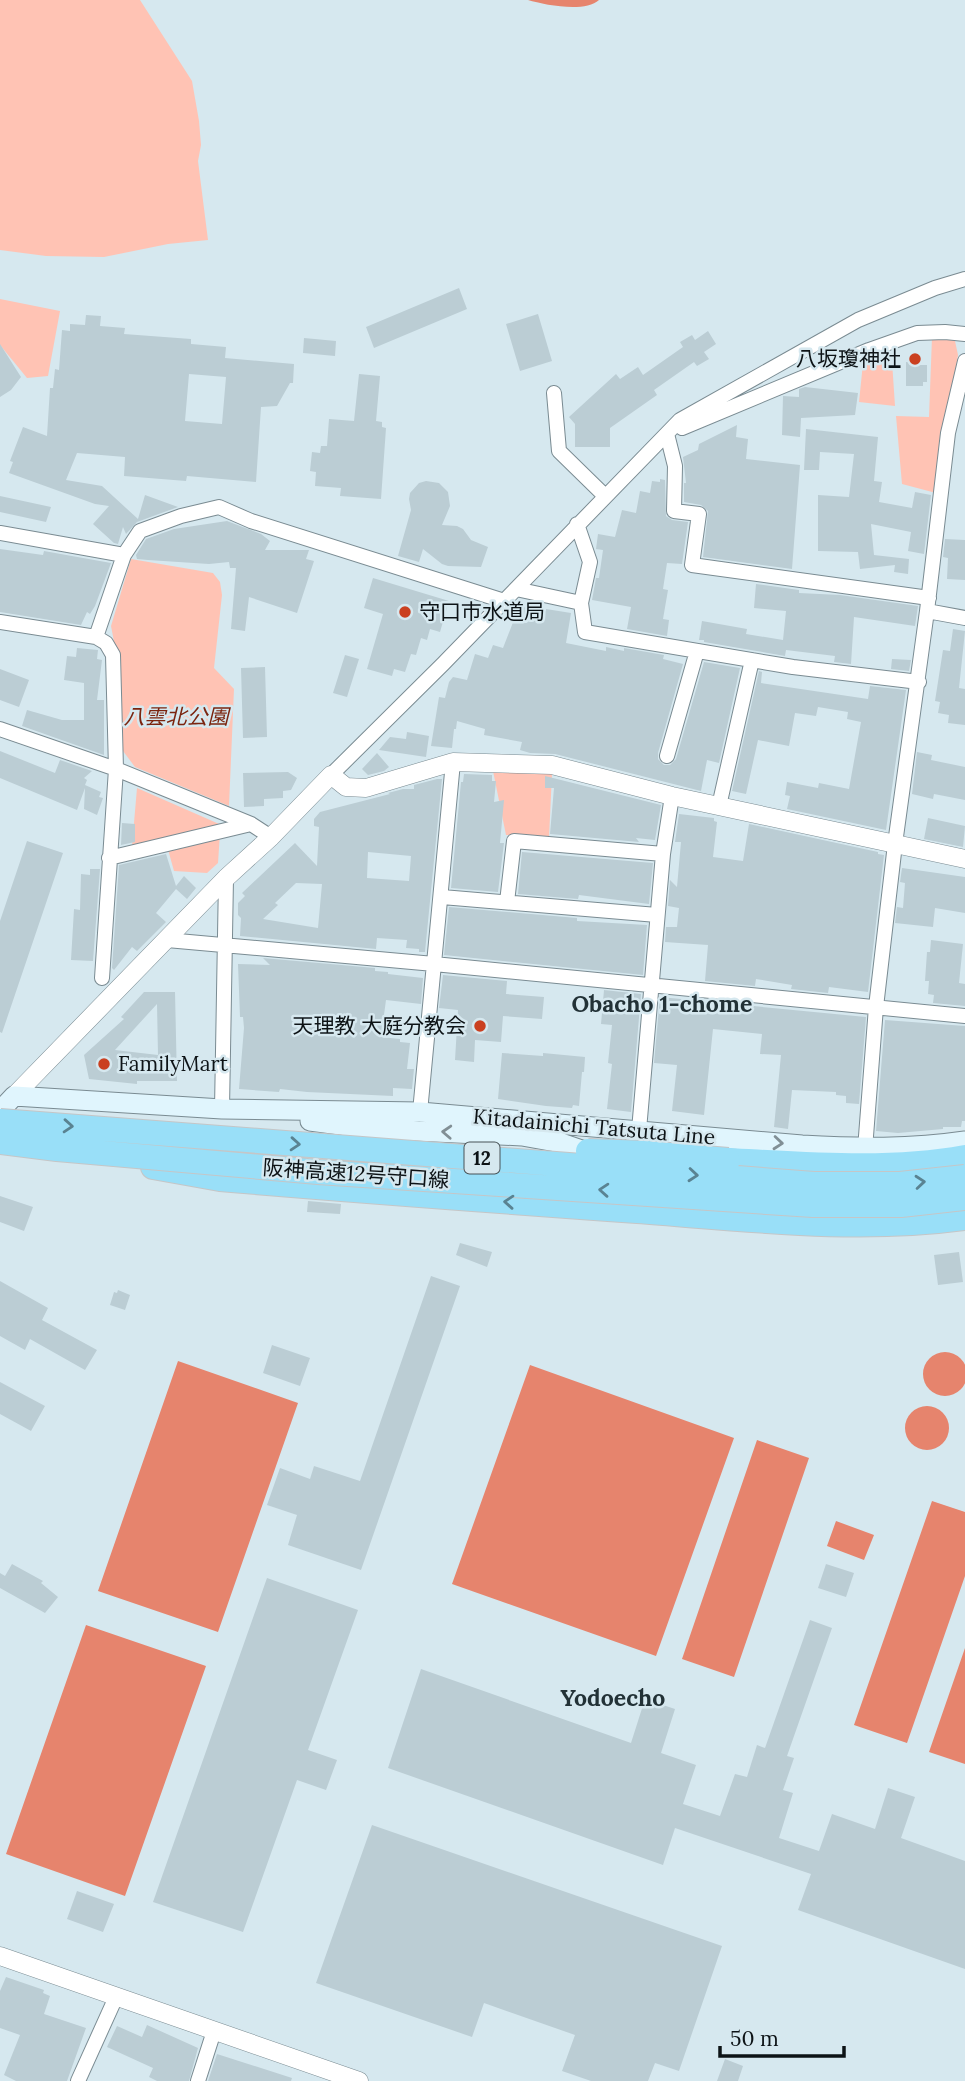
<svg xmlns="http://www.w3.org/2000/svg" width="965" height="2081" font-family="Lora,'Noto Sans JP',serif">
<rect width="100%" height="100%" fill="#d6e8ef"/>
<path fill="#ffc3b4" d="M0 0H140L192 81 199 121 201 145 198 161 208 240 168 244 104 257 46 256 0 250Z
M0 299 60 311 48 376 27 378 0 345Z
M944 336 955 341 958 355 936 493 902 484 896 416 929 417 932 337Z
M892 361 895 406 859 402 863 363Z
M131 559 213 573 220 582 222 595 214 668 234 689 229 806 135 767 120 747 117 657 111 626Z
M500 765 552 774 549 838 506 835 492 766Z
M137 788 226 827 132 846Z
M220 833 218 863 207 873 174 871 167 846Z"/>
<path fill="#e6846d" d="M528 0H599C585 13 545 5 528 0Z
M923 1374a22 22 0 1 1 44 0a22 22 0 1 1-44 0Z
M178 1361 298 1403 218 1632 98 1591Z
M530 1365 734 1438 656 1656 452 1584Z
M905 1428a22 22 0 1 1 44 0a22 22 0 1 1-44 0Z
M757 1440 809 1458 734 1677 682 1659Z
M932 1501 965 1512V1576L907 1743 854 1725Z
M836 1521 874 1535 864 1560 827 1546Z
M86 1625 206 1666 125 1896 6 1854Z
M965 1648V1764L929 1752Z"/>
<path fill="#bbcdd4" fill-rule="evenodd" d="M459 288 467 309 374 348 366 327Z
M538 314 552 361 520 371 506 324Z
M86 315 101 316 100 326 125 328 124 334 191 339V344L226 347 225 358 294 364 293 383H290L277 406 261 407 256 482 187 476 186 481 124 476 125 457 77 453 66 480 102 486 138 519 145 495 178 507 137 522 126 534 123 527 118 544 114 543 93 524 109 506 95 504 9 473 13 462 10 461 23 427 47 436 50 388H53L55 369 59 370 62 330 70 331V324L85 325ZM189 374 226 377 222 424 185 421Z
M708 331 716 344 704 352 709 359 697 366 694 362 654 390 657 395 610 428V447H575V424L569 417 616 374 620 379 638 367 643 375 683 347 680 342 692 335 695 340Z
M304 338 336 341 335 356 303 353Z
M0 344 21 377 11 390 0 397Z
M906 362H919V365H927V382H923V386H906Z
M359 374 380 376 376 421 382 422V427L386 428 381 499 340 496 341 488 315 486 316 472 310 471 312 452 320 453 321 446H327L329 419 354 421Z
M805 387 858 393 855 415 801 418 800 437 782 435 783 396 799 397V389Z
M737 425 736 437 748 439 746 459 800 465 792 569 703 557 708 511 701 505 684 502V483H686L683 457 698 450 699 444Z
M806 429 878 437 874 481 882 482 879 502 912 508 915 492 931 495 924 554 908 551 911 532 871 524 874 555 909 559 908 574 894 572 895 565 860 569 858 552 818 551V495L849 497 854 454 820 452 819 470H804Z
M660 479 665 480 666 516 672 520 688 522 682 564 667 563 663 589 668 590 663 619 669 620 667 636 627 629 631 607 592 600 596 578H599L603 550 596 549 598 534 615 537 622 510 636 513 640 491 650 493 652 481 660 482Z
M426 481 439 483 448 492 450 506 442 525 457 526 463 529 471 540 488 547 481 567 448 566 442 564 423 549 419 562 398 556 411 510 409 499 410 493 419 483Z
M0 496 51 507 46 522 0 512Z
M227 521 261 534 270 541 265 550H309L306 559 314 561 297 613 249 597 245 631 231 629 236 568H230L229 562 209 564 148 560 137 559 136 555 146 539 174 529Z
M945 539 965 540V580L947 579 948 558 943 557Z
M0 549 43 555 44 551 111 563 95 606 90 614 87 612 81 625 0 612Z
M373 578 449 601 440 632 430 629 427 640 421 638 416 655 411 654 405 672 394 669 392 676 367 669 383 614 364 608Z
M756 584 799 590V593L840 595 918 606 915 626 854 617 851 664 834 662 835 656 786 650 785 656 704 642V640H699L702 621 747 629 746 634 783 640 786 611 754 608Z
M528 605 546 611V609L571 613 566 643 606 651V647L624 651V648L664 655 663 659 683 664 658 753V759L664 765H670L676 759 704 662 740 668 719 763 707 760 701 791 555 754 530 753 520 750 522 742 484 735 485 729 457 721 456 729H454L452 748 431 746 439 697 445 698 449 682 453 677 467 680 475 654 488 658 493 645 503 648 517 612 519 613 520 609H523L524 606 527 607Z
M953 629 965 631 959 688 965 689V725L948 723 949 715 938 713 940 702 935 701 943 650 950 651Z
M77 648 98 650 97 659 102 660 97 700H104V755L22 726 27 710 62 720H84V683L64 680 67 656 76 657Z
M345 655 359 659 347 697 333 693Z
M892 659 911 660 909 671 891 669Z
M265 667 267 737 243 738 241 668Z
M0 669 29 680 19 707 0 700Z
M759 671 762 672 761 683 868 699 870 686 906 690 886 830 787 809 790 796 785 795 787 782 818 788 819 783 849 789 861 722 847 719 848 712 818 707 816 716 795 713 789 746 758 740 746 794 732 791Z
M407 732 429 736 426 757 379 750 390 737 406 739Z
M0 751 55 773 60 760 92 771 84 778 87 780 85 785 101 792 99 797 103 798 97 815 84 809 85 788 77 810 0 778Z
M917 752 932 755 931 760 965 767V800L934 794 933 799 912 794Z
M377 753 389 767 384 771 368 775 362 769Z
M288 772 297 778 291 790 283 791V798L264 799V806L244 807 243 773Z
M464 774 492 775V781H496L494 802 504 800 500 843H504L498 892 451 888 461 782H463Z
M545 776 661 805 655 840 636 838 639 842 550 834 554 788H545Z
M437 779H442L425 952H419V949L406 948 407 940 377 938 376 949 240 936 241 918 238 915V903L245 896 242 893 295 843 317 866 319 827 314 826V819L320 812 390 794 388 793 403 789H414V785ZM368 852 411 856 409 881 367 878ZM296 883 322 884 318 928 263 919 278 905 275 903Z
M679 814 714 818V821L717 822 713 857 743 861 749 824 878 852V854L884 855 868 992 829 987 828 993 791 989 792 985 756 979 755 986 705 981 708 945 665 942 666 927H677L679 908 668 906 670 880 677 887 681 842H675Z
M928 818 965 826 963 847 924 839Z
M122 823 135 824V842L121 845Z
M27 841 63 853 2 1033 0 1032V921Z
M522 852 653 863 649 904 579 895 578 899 518 894Z
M166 854 176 886 184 876 196 888 187 899 176 889 156 913 166 922 137 951 132 947 114 970 112 968 119 865Z
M902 868 965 877V913L935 908 933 927 895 923 897 907 903 908 905 883 900 882Z
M90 869H100L93 961 71 960 74 909 80 910 81 874 90 875Z
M449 907 577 918V921L647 925 643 975 444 955Z
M931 940 963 944 959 983 965 984V1006L933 1003 934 995 928 994 929 981H925L927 952H930Z
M263 958 375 968V971L388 972V974L423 978 421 1004 386 1000 381 1037 400 1039V1042L410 1043 407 1069H414L412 1089 393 1088V1096L307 1092 280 1089 279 1092 239 1089 244 1028 243 1017H240L238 964 270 965Z
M443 975 507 981 506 994 544 997 542 1019 503 1016 501 1042 475 1040 474 1062 455 1060 458 1010 439 1008Z
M604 990 641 994 631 1112 607 1109 612 1064 608 1063 612 1025 601 1024Z
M144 992H175L177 1081H137V1084L89 1079 84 1055 124 1019 121 1017ZM157 1004 158 1055 115 1050Z
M660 997 866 1017 859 1104 846 1103V1096L836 1095V1092L792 1090 788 1129 774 1127 781 1055 760 1054 762 1034 713 1029 704 1115 672 1111 677 1065 654 1063Z
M885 1020 965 1026V1121H962L961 1127H943V1129L898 1133 876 1131Z
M502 1053 543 1056V1053L585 1057 584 1072H582L579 1106 573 1105 572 1108 546 1106 498 1099Z
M0 1196 33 1207 24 1231 0 1222Z
M308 1201 341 1204 340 1214 307 1212Z
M460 1243 492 1252 487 1267 456 1255Z
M959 1252 963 1282 938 1285 934 1255Z
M431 1276 460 1286 361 1570 288 1545 297 1515 267 1505 280 1468 310 1479 314 1466 360 1481Z
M0 1281 48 1308 42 1320 97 1350 85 1370 30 1339 25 1350 0 1336Z
M118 1290 130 1295 125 1310 110 1305 114 1292 117 1293Z
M272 1345 310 1358 300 1386 263 1373Z
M0 1382 45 1406 31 1431 0 1414Z
M12 1564 43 1581 41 1583 58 1597 45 1613 0 1588V1573L5 1576Z
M826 1564 854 1573 846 1597 818 1588Z
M267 1578 358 1610 308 1750 337 1760 326 1790 297 1780 243 1932 153 1902Z
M810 1620 832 1628 787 1756 794 1758 783 1790 793 1793 779 1838 819 1851 832 1814 875 1829 888 1788 915 1797 901 1838 965 1861V1969L798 1910 811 1874 675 1828 663 1865 388 1768 421 1669 631 1743 645 1699 675 1709 661 1753 696 1765 683 1804 720 1816 735 1774 747 1777 757 1745 765 1748Z
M372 1825 722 1946 679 2071 655 2063 648 2081H591L562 2071 575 2035 484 2003 472 2037 316 1983Z
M77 1891 114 1904 103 1932 67 1919Z
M6 1977 44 1990 43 1993 50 1996 44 2014 86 2028 67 2081H16L4 2075 20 2035 0 2028V1991Z
M147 2025 198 2048 189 2081H157L149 2077 153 2068 107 2047 117 2026 142 2037Z
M217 2054 292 2078 291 2081H208Z
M725 2059 743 2066 738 2081H717Z"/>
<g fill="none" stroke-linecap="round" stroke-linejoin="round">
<defs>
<path id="minor" d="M965 361 948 433 927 611 965 618
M554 393 559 451 605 496
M682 428 869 350 917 333 945 332 965 334
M667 434 675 466 674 511 699 514 692 565 929 598
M577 524 590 562 581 603
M0 533 124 555
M516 589 581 603 585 632 793 667 919 682
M0 622 96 637 124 555 140 531 181 516 219 507 251 521 504 601
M96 637 106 643 113 655 116 769 102 978
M0 729 116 769 251 824 271 837
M667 756 697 651
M331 775 443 664 680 420 858 320 935 288 965 279
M719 806 752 660
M109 858 251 824
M442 897 657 915
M507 902 514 841 663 854
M167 940 434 964 965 1016
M222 1109 226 878
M420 1112 453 762
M639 1130 663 854 672 796
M865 1149 876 1007 895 844 927 611
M78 2081 116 1997
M198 2081 214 2031"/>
<path id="tertiary" d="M14 1096 226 878 271 837 331 775 346 787 366 788 453 762 552 765 672 796 965 859
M0 1956 359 2081"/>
<path id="secondary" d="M0 1111 14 1096 222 1109 420 1112 802 1145C857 1148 911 1149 965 1141
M310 1121 370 1129 522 1136 561 1143 599 1156"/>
<path id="motorway" d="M728 1160C807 1164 887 1171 965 1157
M153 1167 220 1179C359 1191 498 1201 637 1211 746 1219 856 1233 965 1218"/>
</defs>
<use href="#minor" stroke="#7a8b92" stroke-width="16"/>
<use href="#tertiary" stroke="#7a8b92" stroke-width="19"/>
<use href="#secondary" stroke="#7a8b92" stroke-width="21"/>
<use href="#motorway" stroke="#c5c6c7" stroke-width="26"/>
<use href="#minor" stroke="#fff" stroke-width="14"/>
<use href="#tertiary" stroke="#fff" stroke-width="18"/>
<use href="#secondary" stroke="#e0f5fd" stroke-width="19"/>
<use href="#motorway" stroke="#99dff8" stroke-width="24"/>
<defs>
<path id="motorway-bridge" d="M0 1121 814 1184H900L965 1177
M0 1142 57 1149 318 1172 813 1205H901L965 1198
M588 1151 647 1153 728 1160"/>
</defs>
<use href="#motorway-bridge" stroke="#c5c6c7" stroke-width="26" stroke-linecap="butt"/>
<use href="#motorway-bridge" stroke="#99dff8" stroke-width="24"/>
</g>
<defs><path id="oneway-chevron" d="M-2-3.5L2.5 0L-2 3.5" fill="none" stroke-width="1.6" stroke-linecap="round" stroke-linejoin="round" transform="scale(1.75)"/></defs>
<g stroke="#5a8392">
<use href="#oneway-chevron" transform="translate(68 1126) rotate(4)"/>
<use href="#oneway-chevron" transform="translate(295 1144) rotate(4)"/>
<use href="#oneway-chevron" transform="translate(693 1175) rotate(5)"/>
<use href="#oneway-chevron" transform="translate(920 1182) rotate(-5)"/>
<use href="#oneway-chevron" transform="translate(604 1190) rotate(-176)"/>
<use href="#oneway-chevron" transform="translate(509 1202) rotate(-176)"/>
</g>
<g stroke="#818f95">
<use href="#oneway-chevron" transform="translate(447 1132) rotate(-177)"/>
<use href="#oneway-chevron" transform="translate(778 1143) rotate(5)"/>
</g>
<g fill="#ca4020" stroke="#d6e8ef" stroke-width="2.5">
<circle cx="915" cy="359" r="7"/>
<circle cx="405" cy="612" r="7"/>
<circle cx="480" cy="1026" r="7"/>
<circle cx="104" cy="1064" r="7"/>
</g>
<g text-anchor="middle" stroke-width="5" stroke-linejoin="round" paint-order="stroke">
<rect fill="#d6e8ef" stroke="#495357" stroke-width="2" x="464.5" y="1142.5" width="35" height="31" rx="5"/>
<g font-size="19" font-weight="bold" fill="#0d1316">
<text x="482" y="1165">12</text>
</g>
<g font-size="21" fill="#0d1316" stroke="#d6e8ef" text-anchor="end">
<text x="901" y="366">八坂瓊神社</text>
<text x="419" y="619" text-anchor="start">守口市水道局</text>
<text x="466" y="1033">天理教 大庭分教会</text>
<text x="118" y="1071" text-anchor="start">FamilyMart</text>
</g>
<g font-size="21" font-style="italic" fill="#7b240f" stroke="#d6e8ef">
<text x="176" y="724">八雲北公園</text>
</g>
<g font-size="21" fill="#0d1316" stroke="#d6e8ef">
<text transform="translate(594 1127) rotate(5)" y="7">Kitadainichi Tatsuta Line</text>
<text transform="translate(356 1174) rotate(4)" y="7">阪神高速12号守口線</text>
</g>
<g font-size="23" font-weight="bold" fill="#223136" stroke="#d6e8ef">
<text x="662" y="1012">Obacho 1-chome</text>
<text x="613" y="1706">Yodoecho</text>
</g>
</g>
<path d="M720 2046v10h124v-10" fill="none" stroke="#0d1316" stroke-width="3.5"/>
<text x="730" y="2046" font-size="21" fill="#0d1316" stroke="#d6e8ef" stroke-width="5" paint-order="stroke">50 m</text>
</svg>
